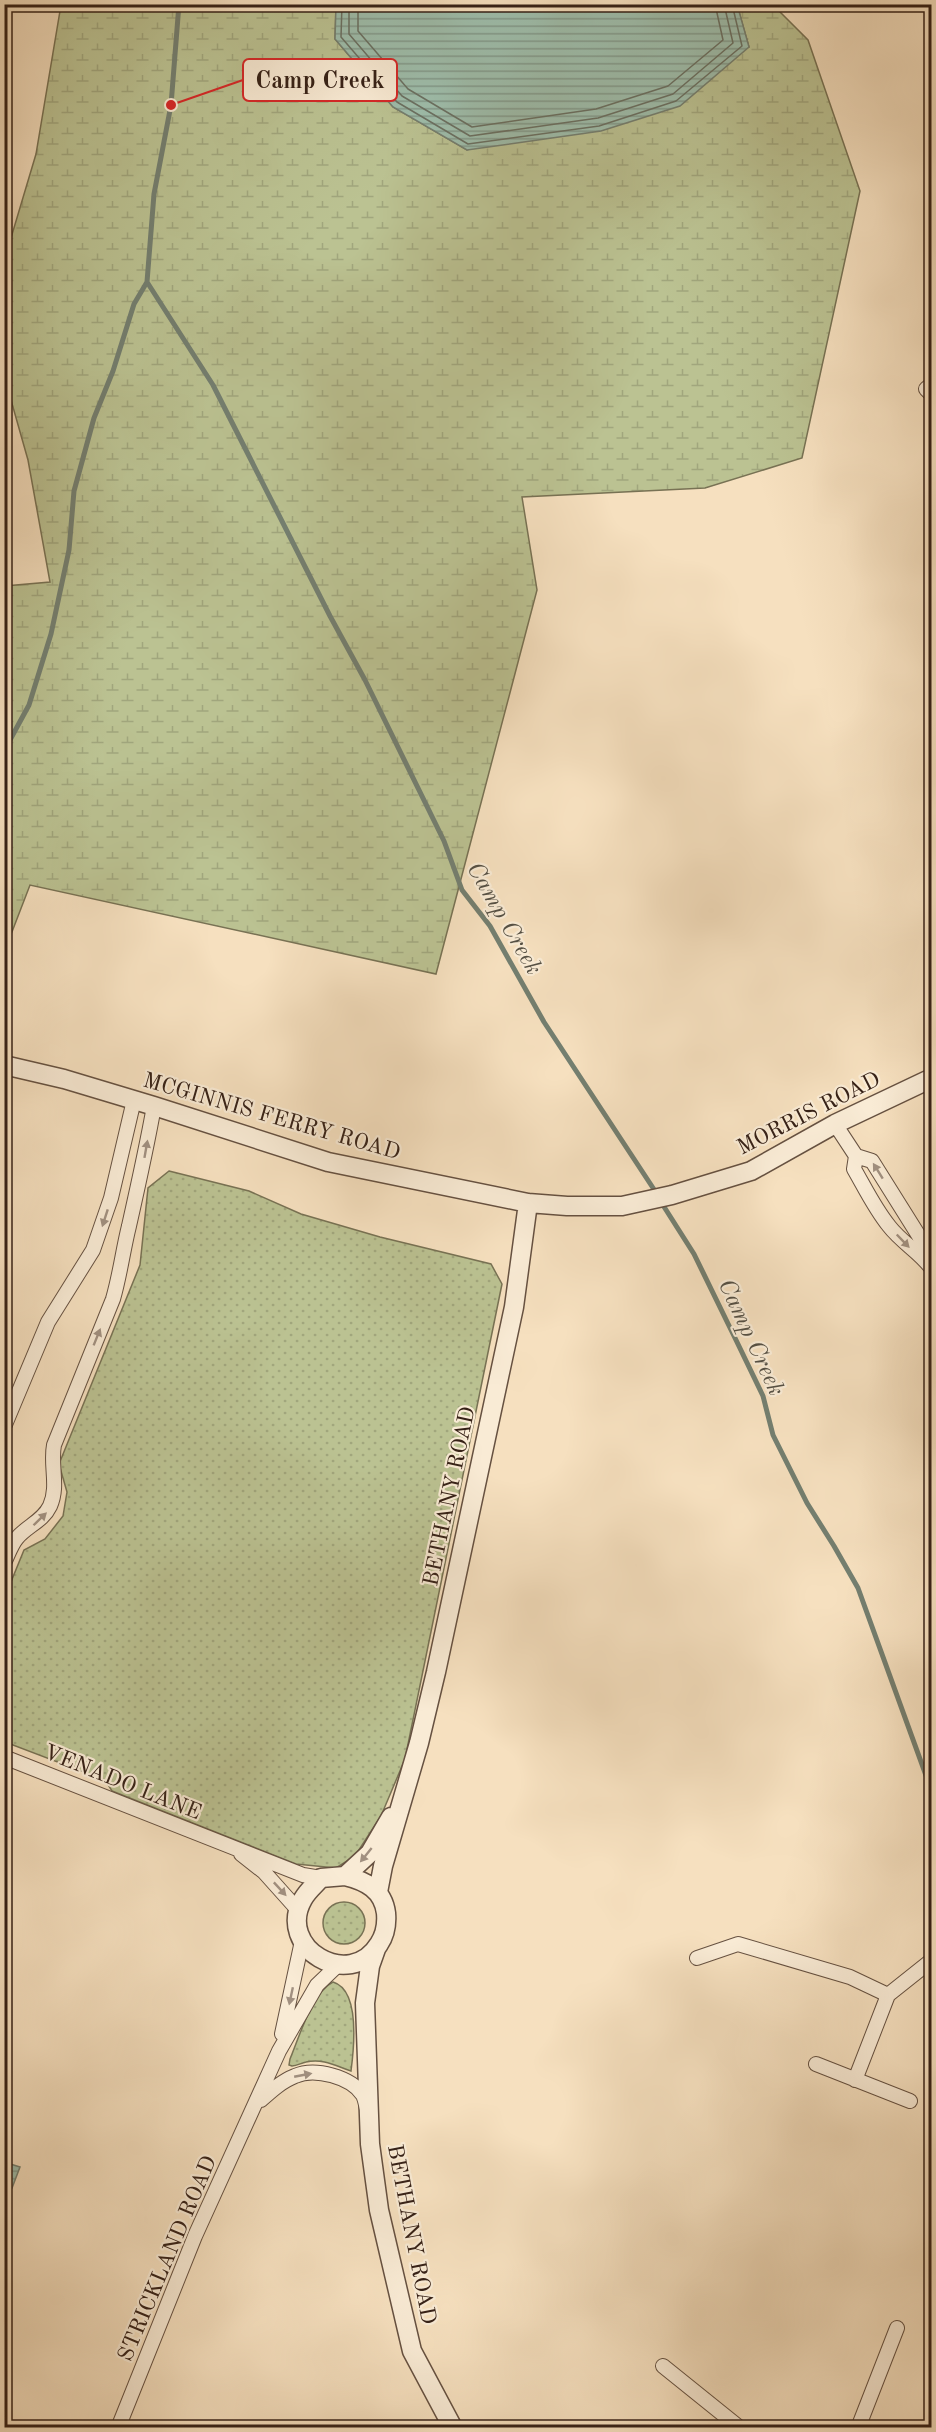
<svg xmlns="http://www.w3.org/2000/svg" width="936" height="2432" font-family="'Old Standard TT',serif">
<defs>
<pattern id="grass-dots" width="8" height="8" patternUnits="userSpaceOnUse" patternTransform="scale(1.5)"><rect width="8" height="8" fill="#bbc292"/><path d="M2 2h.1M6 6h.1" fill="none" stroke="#a1a67d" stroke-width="1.8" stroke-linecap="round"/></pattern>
<pattern id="wetland-marsh" width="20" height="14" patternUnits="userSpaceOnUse" patternTransform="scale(1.5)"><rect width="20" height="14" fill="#bbc292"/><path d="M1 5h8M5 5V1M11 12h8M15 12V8" fill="none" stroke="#a1a67d"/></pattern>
<pattern id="water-rules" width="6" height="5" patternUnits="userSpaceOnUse" patternTransform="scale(1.5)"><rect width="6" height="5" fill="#9ebeac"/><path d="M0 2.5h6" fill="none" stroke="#829a8b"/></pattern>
</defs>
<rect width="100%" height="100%" fill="#f6e0bf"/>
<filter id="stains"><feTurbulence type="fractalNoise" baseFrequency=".00333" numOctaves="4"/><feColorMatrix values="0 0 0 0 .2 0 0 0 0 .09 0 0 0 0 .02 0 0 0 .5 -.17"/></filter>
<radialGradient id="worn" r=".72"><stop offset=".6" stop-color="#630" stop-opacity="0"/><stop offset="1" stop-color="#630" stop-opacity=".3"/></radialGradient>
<path fill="url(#grass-dots)" stroke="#787254" stroke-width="1.5" d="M169 1171 249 1191 301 1214 380 1237 491 1264 502 1284 405 1759 381 1816 355 1856 336 1868 296 1864 112 1791 105 1780 5 1742 4 1599 24 1550 45 1539 63 1516 67 1492 59 1464 140 1265 148 1188Z
M323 1923a21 21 0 1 1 42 0a21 21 0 1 1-42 0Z
M333 1982C360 1990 354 2048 351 2071 336 2066 323 2058 306 2062 301 2063 297 2066 292 2066L289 2065 290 2059C299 2038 312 1992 333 1982Z"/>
<path fill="url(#wetland-marsh)" stroke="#787254" stroke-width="1.5" d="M61 5H336L335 39 393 107 467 150 749 47 737 5H773L808 40 860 191 802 458 705 488 522 497 537 590 436 974 30 885 5 950V586L50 582 28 460 5 379V258L36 154Z"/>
<path fill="url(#water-rules)" stroke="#747f70" stroke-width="1.5" d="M737 4 749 47 680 106 601 131 467 150 393 107 335 39 336 5Z
M4 2162 20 2167 12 2188 5 2186Z"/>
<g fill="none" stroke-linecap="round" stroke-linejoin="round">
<path stroke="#6a7062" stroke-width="1.5" d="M342 4 341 37 397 102 468 144 599 126 676 101 742 46 732 4
M349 4V34L402 96 470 136 598 118 673 94 733 43 724 4
M358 4V31L408 89 472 127 596 109 668 86 723 40 715 4"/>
<path stroke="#747f70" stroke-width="5" d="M179 4 171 105 154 194 147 282 213 385 330 616 365 680 444 841 462 890 490 926 544 1022 657 1194
M4 751 29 705 51 634 69 550 74 491 94 418 113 371 134 304 147 282
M661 1202 694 1254 736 1340 763 1396 773 1435 807 1503 834 1546 858 1588 932 1792"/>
<defs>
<path id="minor" d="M932 384 926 389 932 395
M835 1124 856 1156 872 1161 924 1244V1258
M856 1156 854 1169C865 1188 875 1209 889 1226 902 1243 920 1252 932 1269
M4 1427 48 1322 93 1250 111 1198 134 1100
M4 1563C8 1555 11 1545 17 1538 27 1526 43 1521 50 1506 59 1486 50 1465 54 1445L113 1299C120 1275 123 1250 129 1226 138 1186 147 1146 154 1106
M4 1757 303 1875 321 1878
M241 1854 264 1872 298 1910
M697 1958 738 1944 850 1977 888 1995
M282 2034 302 1941
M816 2064 910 2101
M855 2080 888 1995 932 1960
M261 2100C271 2091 282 2081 295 2076 315 2067 351 2077 363 2095 365 2099 366 2105 367 2109
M663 2366 740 2428
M118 2428 195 2236 279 2051 317 1985 339 1964
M858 2428 897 2328"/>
<path id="tertiary" d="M4 1065 64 1079 154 1106 328 1162 528 1203 567 1206H622L672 1195 751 1171 835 1124 932 1078
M345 1876C366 1881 383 1890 386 1913 387 1924 385 1935 379 1944 350 1992 275 1948 303 1899 308 1890 315 1885 321 1878Z
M345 1876 370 1853 391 1817
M378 1892 383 1866 419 1743 436 1672 514 1307 528 1203
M376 1949 370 1966 365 2003 370 2144 379 2210 412 2351 453 2428"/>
</defs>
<use href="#minor" stroke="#665141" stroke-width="16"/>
<use href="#tertiary" stroke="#665141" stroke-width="21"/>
<use href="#minor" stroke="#f9ebd5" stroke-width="14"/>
<use href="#tertiary" stroke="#f9ebd5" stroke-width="18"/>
</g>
<defs><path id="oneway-solid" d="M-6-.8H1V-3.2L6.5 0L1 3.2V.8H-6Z" transform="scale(1.5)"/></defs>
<g fill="#a19080">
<use href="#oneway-solid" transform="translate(146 1149) rotate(-80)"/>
<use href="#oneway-solid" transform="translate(878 1171) rotate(-122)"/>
<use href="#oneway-solid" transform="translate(105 1218) rotate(108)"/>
<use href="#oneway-solid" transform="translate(903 1241) rotate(46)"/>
<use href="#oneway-solid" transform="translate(97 1337) rotate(-68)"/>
<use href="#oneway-solid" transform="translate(40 1519) rotate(-44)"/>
<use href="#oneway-solid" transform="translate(366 1855) rotate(129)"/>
<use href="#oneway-solid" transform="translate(280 1889) rotate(47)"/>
<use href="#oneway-solid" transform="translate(291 1996) rotate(102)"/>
<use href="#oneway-solid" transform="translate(303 2075) rotate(-11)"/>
</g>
<g text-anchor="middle" stroke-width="4.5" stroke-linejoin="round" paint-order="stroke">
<g font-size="22" fill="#362117" stroke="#f9ebd5">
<text transform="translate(808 1112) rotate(-27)" y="8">MORRIS ROAD</text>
<text transform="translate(272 1115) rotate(16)" y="8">MCGINNIS FERRY ROAD</text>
<text transform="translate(448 1496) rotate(-78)" y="8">BETHANY ROAD</text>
<text transform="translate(123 1781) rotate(22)" y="8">VENADO LANE</text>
<text transform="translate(413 2234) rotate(79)" y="8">BETHANY ROAD</text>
<text transform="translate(166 2258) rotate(-67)" y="8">STRICKLAND ROAD</text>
</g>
<g font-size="24" font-style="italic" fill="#555044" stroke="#f9ebd5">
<text transform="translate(505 918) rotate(60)" y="8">Camp Creek</text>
<text transform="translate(752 1337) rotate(65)" y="8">Camp Creek</text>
</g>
</g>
<path fill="none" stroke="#d62828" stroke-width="2" d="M171 105L243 80"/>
<circle fill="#d62828" stroke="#f9ebd5" stroke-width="2" cx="171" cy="105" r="6"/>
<rect fill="#f9ebd5" stroke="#d62828" stroke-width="2" x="243" y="59" width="154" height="42" rx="6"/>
<g font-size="24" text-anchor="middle" font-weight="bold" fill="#362117">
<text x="320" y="88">Camp Creek</text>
</g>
<rect width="936" height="2432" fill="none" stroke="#f6e0bf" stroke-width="24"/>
<rect x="6" y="6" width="924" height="2420" fill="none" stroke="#362117" stroke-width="3"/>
<rect x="12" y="12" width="912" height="2408" fill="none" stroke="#362117" stroke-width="1.5"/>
<rect width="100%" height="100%" filter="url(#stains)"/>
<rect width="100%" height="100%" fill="url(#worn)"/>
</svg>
